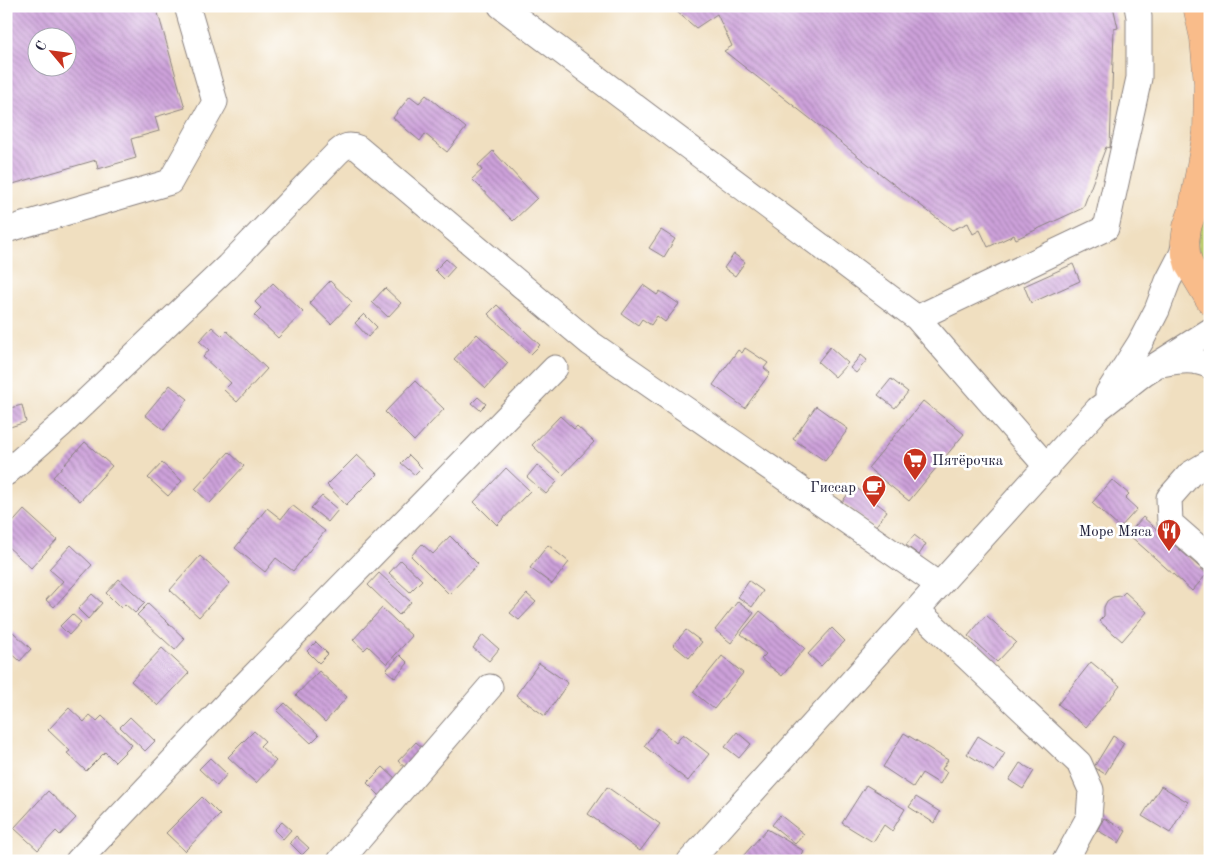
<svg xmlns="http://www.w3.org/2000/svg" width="1216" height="867" font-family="'Old Standard TT',serif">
<defs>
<pattern id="building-back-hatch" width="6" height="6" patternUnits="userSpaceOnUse" patternTransform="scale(1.25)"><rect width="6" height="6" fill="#cda1da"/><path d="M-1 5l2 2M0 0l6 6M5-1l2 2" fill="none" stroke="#a683b2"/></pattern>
</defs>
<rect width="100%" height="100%" fill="#fff"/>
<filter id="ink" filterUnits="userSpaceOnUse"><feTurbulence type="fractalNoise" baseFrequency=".02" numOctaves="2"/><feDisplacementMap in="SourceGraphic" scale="10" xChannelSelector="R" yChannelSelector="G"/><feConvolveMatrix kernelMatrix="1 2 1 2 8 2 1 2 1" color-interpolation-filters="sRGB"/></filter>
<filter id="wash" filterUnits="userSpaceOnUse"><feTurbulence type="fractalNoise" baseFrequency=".0096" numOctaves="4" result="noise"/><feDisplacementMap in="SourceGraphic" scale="20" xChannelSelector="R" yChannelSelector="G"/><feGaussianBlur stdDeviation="1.12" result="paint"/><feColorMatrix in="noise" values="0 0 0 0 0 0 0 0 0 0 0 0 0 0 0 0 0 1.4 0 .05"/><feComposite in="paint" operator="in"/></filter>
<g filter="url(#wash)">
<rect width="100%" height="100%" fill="#f0dfc0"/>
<path fill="#bfcf71" stroke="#707856" d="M1210 210V274C1207 270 1203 265 1201 260 1194 244 1198 223 1210 210Z"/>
<g id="blocks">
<path fill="url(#building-back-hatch)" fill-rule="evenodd" d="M6 6H156L185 108 155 117 159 131 131 139 136 158 98 169 96 160 6 186ZM38 38H68V68H38Z
M670 6H1113L1118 28 1114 29 1110 148 1106 147 1083 208 1016 239 1014 235 988 247 980 230 973 234 968 223 952 230 724 51 732 46 717 14 696 28Z
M426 95 466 128 447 152 425 134 420 141 393 118 410 96 419 103Z
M493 151 537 198 513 221 472 179 482 170 478 165Z
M661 230 675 239 664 257 649 248Z
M734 254 745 262 735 276 724 268Z
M446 259 455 267 444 279 435 270Z
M1073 264 1080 281 1031 303 1024 286Z
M330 281 352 302 331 324 309 303Z
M273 283 303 312 278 338 254 315 261 308 255 302Z
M643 285 657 295 660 291 679 304 665 322 657 316 651 325 642 319 638 325 622 314Z
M385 288 401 303 388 317 372 302Z
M497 305 540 345 531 354 488 314Z
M364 314 377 327 368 337 355 323Z
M212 327 222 336 227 331 267 369 237 402 224 390 231 383 203 357 209 350 199 341Z
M477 334 508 363 486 388 454 359Z
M830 347 848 363 835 377 818 362Z
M745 348 768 363 764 368 770 373 745 408 713 385 738 350 742 353Z
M861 355 867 360 856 373 850 368Z
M891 379 908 392 895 408 878 395Z
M415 381 444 409 414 441 385 412Z
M170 385 188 399 164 430 145 415Z
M478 397 486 404 480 410 472 403Z
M923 401 964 434 909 501 868 468Z
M22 405 26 422 10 427 6 409Z
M816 406 848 429 825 461 793 439Z
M560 416 574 429 577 426 594 442 563 475 532 445Z
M85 442 112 466 80 501 53 477Z
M229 452 244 466 210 503 195 489Z
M357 455 377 474 346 505 327 485Z
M409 455 422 468 415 475 401 463Z
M162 463 182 481 168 496 148 478Z
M537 465 557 482 546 494 527 477Z
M506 468 530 491 497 525 474 502Z
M1112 480 1129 494 1125 498 1137 509 1120 528 1092 503Z
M854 486 887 511 875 527 842 502Z
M322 496 338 510 328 522 311 508Z
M292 505 325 531 293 571 276 558 265 572 235 548 267 508 281 519Z
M24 510 57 540 31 568 6 545V530Z
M1143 517 1207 574 1192 591 1128 534Z
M914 535 926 544 919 555 906 545Z
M450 536 478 564 449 594 411 556 422 544 433 554Z
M71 545 92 565 54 607 46 600 63 581 49 569Z
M548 545 569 562 552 584 530 568Z
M200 556 230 583 199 617 170 590Z
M401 560 422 580 410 592 389 573Z
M379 573 411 602 399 615 368 585Z
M119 579 145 603 135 613 125 604 121 608 106 593Z
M749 581 763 591 752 607 738 597Z
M1125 592 1147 612 1122 641 1099 621 1104 616V607L1107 601 1113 597 1121 596Z
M92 594 102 603 88 619 78 609Z
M527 594 536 602 519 620 510 613Z
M738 601 754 613 731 643 715 630Z
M148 604 185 639 175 650 137 615Z
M382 608 412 636 387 664 368 646 364 650 353 640Z
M760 611 805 648 782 676 761 659 766 654 741 634Z
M72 614 81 622 69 635 60 626Z
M986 615 1016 642 997 662 968 636Z
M832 628 845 641 821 666 808 654Z
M686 630 702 642 689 658 673 645Z
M13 632 31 649 20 661 6 648V639Z
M483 635 499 649 489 661 473 648Z
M316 642 328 654 319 663 307 651Z
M162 648 189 673 158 706 131 681Z
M400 655 408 663 395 678 386 670Z
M722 656 743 673 714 709 693 692Z
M1091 662 1120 686 1086 727 1058 704Z
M539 663 568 683 545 716 516 695Z
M319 671 347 697 325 722 296 695Z
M285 703 319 735 311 743 277 711Z
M69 708 84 722 90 715 97 721 102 716 132 745 115 762 105 752 86 771 67 753 70 751 48 730Z
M130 717 155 741 145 751 120 727Z
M658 728 676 743 683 734 709 754 688 781 644 746Z
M254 731 265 741 260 746 276 761 256 783 228 757Z
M737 732 751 744 739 758 725 747Z
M904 733 948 760 942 769 947 772 940 784 922 773 913 787 883 767Z
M978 736 1005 753 994 771 967 754Z
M1113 736 1124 743 1105 774 1094 767Z
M416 742 424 749 406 768 398 761Z
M210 758 227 774 217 786 199 769Z
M1020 763 1034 771 1023 789 1009 780Z
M383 767 397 780 381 797 367 783Z
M866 785 905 809 892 831 884 825 873 842 842 823Z
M1161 786 1188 802 1170 833 1142 816Z
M607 787 660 824 640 851 588 814Z
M48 791 76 818 60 835 56 831 38 850 14 828Z
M202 797 220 815 185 851 166 833Z
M916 797 940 812 934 823 909 807Z
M780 815 804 834 795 844 772 825Z
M1104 818 1126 831 1119 843 1097 830Z
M282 822 291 830 283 839 274 830Z
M767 829 804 851 798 861H751L743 856Z
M296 836 309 848 302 855 290 843Z"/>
</g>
</g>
<g filter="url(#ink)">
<use href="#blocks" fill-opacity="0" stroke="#89807e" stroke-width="1"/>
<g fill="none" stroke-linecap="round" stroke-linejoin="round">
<defs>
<path id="minor" d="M501 6 917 318 1047 467
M6 230 170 182 215 102 187 6
M917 318 1106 228 1139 78V17L1137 6
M1161 364C1179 361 1192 358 1210 366
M1108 393 1140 343 1157 310 1168 281 1182 254 1185 242
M1210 462 1190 474 1169 498 1170 523 1210 558
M6 473 62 424 228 266 338 152C345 146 349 144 358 148L590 343 939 585
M917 610 1079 763 1091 790 1089 817 1065 861
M78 861 233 697 555 368
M340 861 490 687
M690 861 1098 409 1144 373 1210 331"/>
<path id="major" d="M1197 6 1204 38 1208 83 1207 133 1192 213 1187 227 1185 242 1186 254 1189 265 1210 300"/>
</defs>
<use href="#minor" stroke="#89807e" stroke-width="27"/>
<use href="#major" stroke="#89807e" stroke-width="29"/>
<use href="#minor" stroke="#fff" stroke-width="25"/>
<use href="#major" stroke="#f9bc8a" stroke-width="28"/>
</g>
</g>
<defs>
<symbol id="supermarket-pin" viewBox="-11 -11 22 30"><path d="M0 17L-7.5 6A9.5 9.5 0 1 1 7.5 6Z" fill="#c8321e" stroke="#fff"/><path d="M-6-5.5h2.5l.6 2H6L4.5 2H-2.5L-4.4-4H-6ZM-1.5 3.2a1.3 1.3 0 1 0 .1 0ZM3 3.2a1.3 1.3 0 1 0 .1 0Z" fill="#fff"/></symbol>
<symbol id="cafe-pin" viewBox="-11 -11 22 30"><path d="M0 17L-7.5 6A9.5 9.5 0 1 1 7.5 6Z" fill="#c8321e" stroke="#fff"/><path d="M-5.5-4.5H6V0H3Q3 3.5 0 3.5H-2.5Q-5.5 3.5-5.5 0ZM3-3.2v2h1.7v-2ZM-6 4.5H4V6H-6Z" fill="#fff"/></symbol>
<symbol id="restaurant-pin" viewBox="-11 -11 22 30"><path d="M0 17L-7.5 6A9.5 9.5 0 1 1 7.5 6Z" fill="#c8321e" stroke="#fff"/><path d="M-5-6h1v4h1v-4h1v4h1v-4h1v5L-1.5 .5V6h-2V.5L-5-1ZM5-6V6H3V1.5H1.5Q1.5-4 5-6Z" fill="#fff"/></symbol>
</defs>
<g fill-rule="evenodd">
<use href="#supermarket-pin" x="901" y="446" width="28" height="38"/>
<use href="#cafe-pin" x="860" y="473" width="28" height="38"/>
<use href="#restaurant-pin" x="1155" y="517" width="28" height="38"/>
</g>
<g text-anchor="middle" stroke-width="5" stroke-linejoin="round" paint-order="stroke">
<g font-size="15" fill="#22223b" stroke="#fff" text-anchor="end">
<text x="932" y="465" text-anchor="start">Пятёрочка</text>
<text x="856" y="492">Гиссар</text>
<text x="1152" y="536">Море Мяса</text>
</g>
</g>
<rect width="1216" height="867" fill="none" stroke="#fff" stroke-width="25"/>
<g transform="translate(52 52) rotate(299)"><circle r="24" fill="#ffffff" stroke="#a7a7b1"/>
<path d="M0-4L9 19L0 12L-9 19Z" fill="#c8321e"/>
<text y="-8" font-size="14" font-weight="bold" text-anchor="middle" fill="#22223b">С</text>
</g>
</svg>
